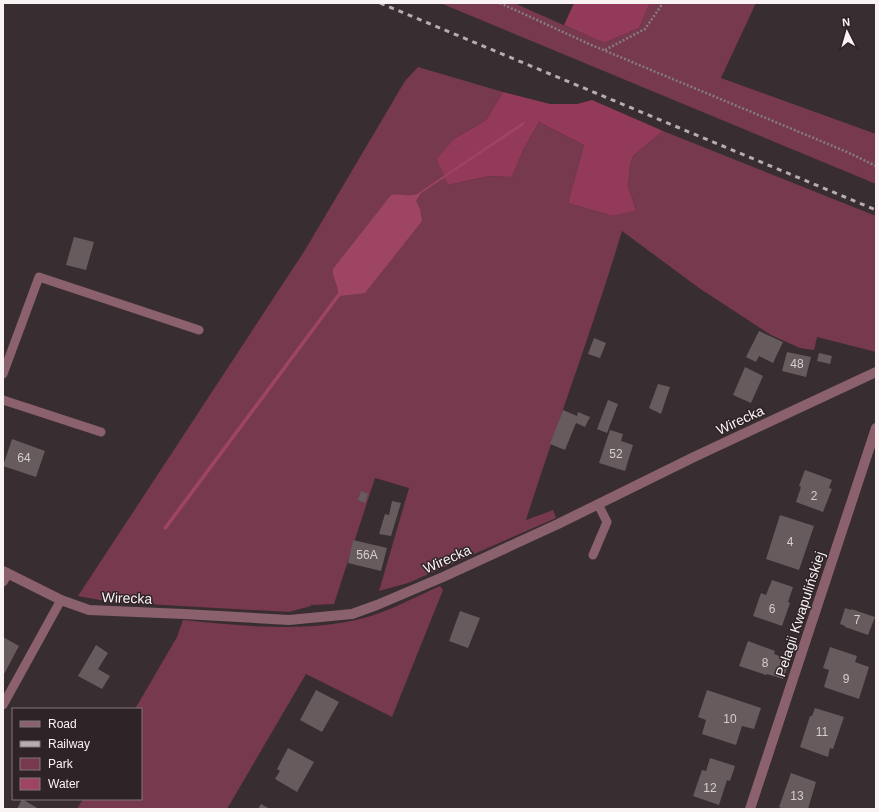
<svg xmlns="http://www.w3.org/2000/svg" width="879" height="812" font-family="Helvetica,sans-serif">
<rect width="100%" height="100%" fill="#382d30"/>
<path fill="#76394d" d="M440 3H514L604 43 639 28 650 3H756L721 78 876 134V184Z
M418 67 503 92 486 120 454 139 448 185 489 176 512 177 524 148 539 122 584 145 568 203 613 216 636 209 628 186 630 165 633 156 663 131 876 216V352L817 337 814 350 800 348 771 335 699 288 622 231C593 328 557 423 526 520L553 510 556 518 408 583 379 591 409 488 375 478 334 604 312 605V603L311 606 289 612 111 602 78 596 305 250 405 81Z
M440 586 443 590 392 717 306 674 227 809H77L83 799H141V709H135L177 637 183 620C241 626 306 633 364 618 390 611 415 597 440 586Z"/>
<path fill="#933a5a" d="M574 3H650L639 28 604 43 564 25Z
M503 92 550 104H577L592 100 663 131 633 156 630 165 628 186 636 210 613 216 568 203 584 145 539 122 524 148 512 177 489 176 448 185 437 159 454 139 486 120Z"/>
<path fill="#9f4564" d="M523 122 525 124 421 193 416 201 420 209 422 221 365 293C357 295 349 294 340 296L166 530 163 528 338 293C338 283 332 278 333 269L391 195C400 193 408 197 417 194Z"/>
<path fill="#675b5e" d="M74 237 94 242 86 270 66 265Z
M759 331 783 342 773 363 759 356 756 362 746 357Z
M594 338 606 343 600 358 588 354Z
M787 352 811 357 806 377 782 371Z
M819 353 832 356 830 364 817 361Z
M745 367 763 376 751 403 733 395Z
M658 384 670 387 661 414 649 408Z
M608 400 618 404 607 433 597 429Z
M563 410 577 416 578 412 590 417 585 427 576 423 565 450 550 444Z
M610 430 623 434 621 441 633 445 625 471 599 463Z
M12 439 45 451 36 477 3 466Z
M805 470 832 480 829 488 832 489 823 512 796 502 801 487 799 486Z
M361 491 368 494 365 503 358 500Z
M392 501 401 503 391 536 379 534 385 514 389 515Z
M780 515 814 526 799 570 766 559Z
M353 540 387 548 381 571 348 563Z
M772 580 793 587 788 602 790 603 782 626 753 616 761 593 766 595Z
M845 608 851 610V609L875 617 868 635 845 627V626L840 624Z
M460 611 480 618 468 648 449 641Z
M3 637 19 646 3 676Z
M748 641 775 651 774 654 790 660 783 679 767 674 766 675 739 666Z
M96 645 108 653 98 669 110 676 102 689 78 676Z
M830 647 857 656 855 662 869 667 859 699 824 687 829 670 823 668Z
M316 690 339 702 322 732 300 720Z
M707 690 761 708 754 729 742 726 736 745 702 734 706 720 698 717Z
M815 708 844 717 833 749 830 748 828 757 800 747 810 716H812Z
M288 748 314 762 297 792 275 779 280 771 277 769Z
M710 758 735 766 730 781 727 780 719 805 693 796 702 770 706 771Z
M791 773 816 782 808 809H784L779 807Z
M22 799 39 809H17Z
M261 804 270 809H258Z"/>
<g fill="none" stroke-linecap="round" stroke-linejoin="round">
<path stroke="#857c7e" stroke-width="2.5" stroke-dasharray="2 2" stroke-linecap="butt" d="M500 3 589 44 847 152 876 166
M605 50 645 29 663 3"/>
<path stroke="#8a616c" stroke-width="9" d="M3 374 39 277 199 330
M3 400 101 432
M593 555 607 522 598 504
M3 582 8 574
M3 705 61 600"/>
<path stroke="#8a616c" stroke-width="10" d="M3 571 61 600 89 610 184 614 289 620 352 614 377 605 443 577 558 524 694 457 876 372
M750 809 876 428"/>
<path stroke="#b6adaf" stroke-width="3" stroke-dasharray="5 5" stroke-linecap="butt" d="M380 3 876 210"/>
</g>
<g text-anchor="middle" stroke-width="3" stroke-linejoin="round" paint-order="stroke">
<g font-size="12" fill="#d5cdce">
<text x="797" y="368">48</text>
<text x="616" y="458">52</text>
<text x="24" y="462">64</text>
<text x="814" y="500">2</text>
<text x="790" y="546">4</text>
<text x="367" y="559">56A</text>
<text x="772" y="613">6</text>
<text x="857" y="624">7</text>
<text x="765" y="667">8</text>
<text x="846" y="683">9</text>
<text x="730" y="723">10</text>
<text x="822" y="736">11</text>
<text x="710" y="792">12</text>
<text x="797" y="800">13</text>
</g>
<g font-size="14" fill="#faf3f4" stroke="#2e2326">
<text transform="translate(740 420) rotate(-25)" y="5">Wirecka</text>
<text transform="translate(447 559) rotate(-24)" y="5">Wirecka</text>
<text transform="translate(127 598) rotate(2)" y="5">Wirecka</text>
<text transform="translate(800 614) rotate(-72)" y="5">Pelagii Kwapulińskiej</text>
</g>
</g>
<rect width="879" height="812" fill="none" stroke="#faf3f4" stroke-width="8"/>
<rect x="12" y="708" width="130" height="92" fill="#2e2326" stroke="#807678"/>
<rect x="20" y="721" width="20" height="6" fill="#8a616c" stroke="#807678"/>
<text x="48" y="728" font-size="12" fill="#faf3f4">Road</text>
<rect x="20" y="741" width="20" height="6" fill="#b6adaf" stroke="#807678"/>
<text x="48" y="748" font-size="12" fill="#faf3f4">Railway</text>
<rect x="20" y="758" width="20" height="12" fill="#76394d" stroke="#807678"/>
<text x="48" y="768" font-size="12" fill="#faf3f4">Park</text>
<rect x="20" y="778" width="20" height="12" fill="#9f4564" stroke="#807678"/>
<text x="48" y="788" font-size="12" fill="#faf3f4">Water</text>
<g transform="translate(847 32) rotate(355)" stroke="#2e2326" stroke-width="3" paint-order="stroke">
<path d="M0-3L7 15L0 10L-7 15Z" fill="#faf3f4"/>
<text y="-6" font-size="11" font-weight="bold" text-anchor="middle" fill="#faf3f4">N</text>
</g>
</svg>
